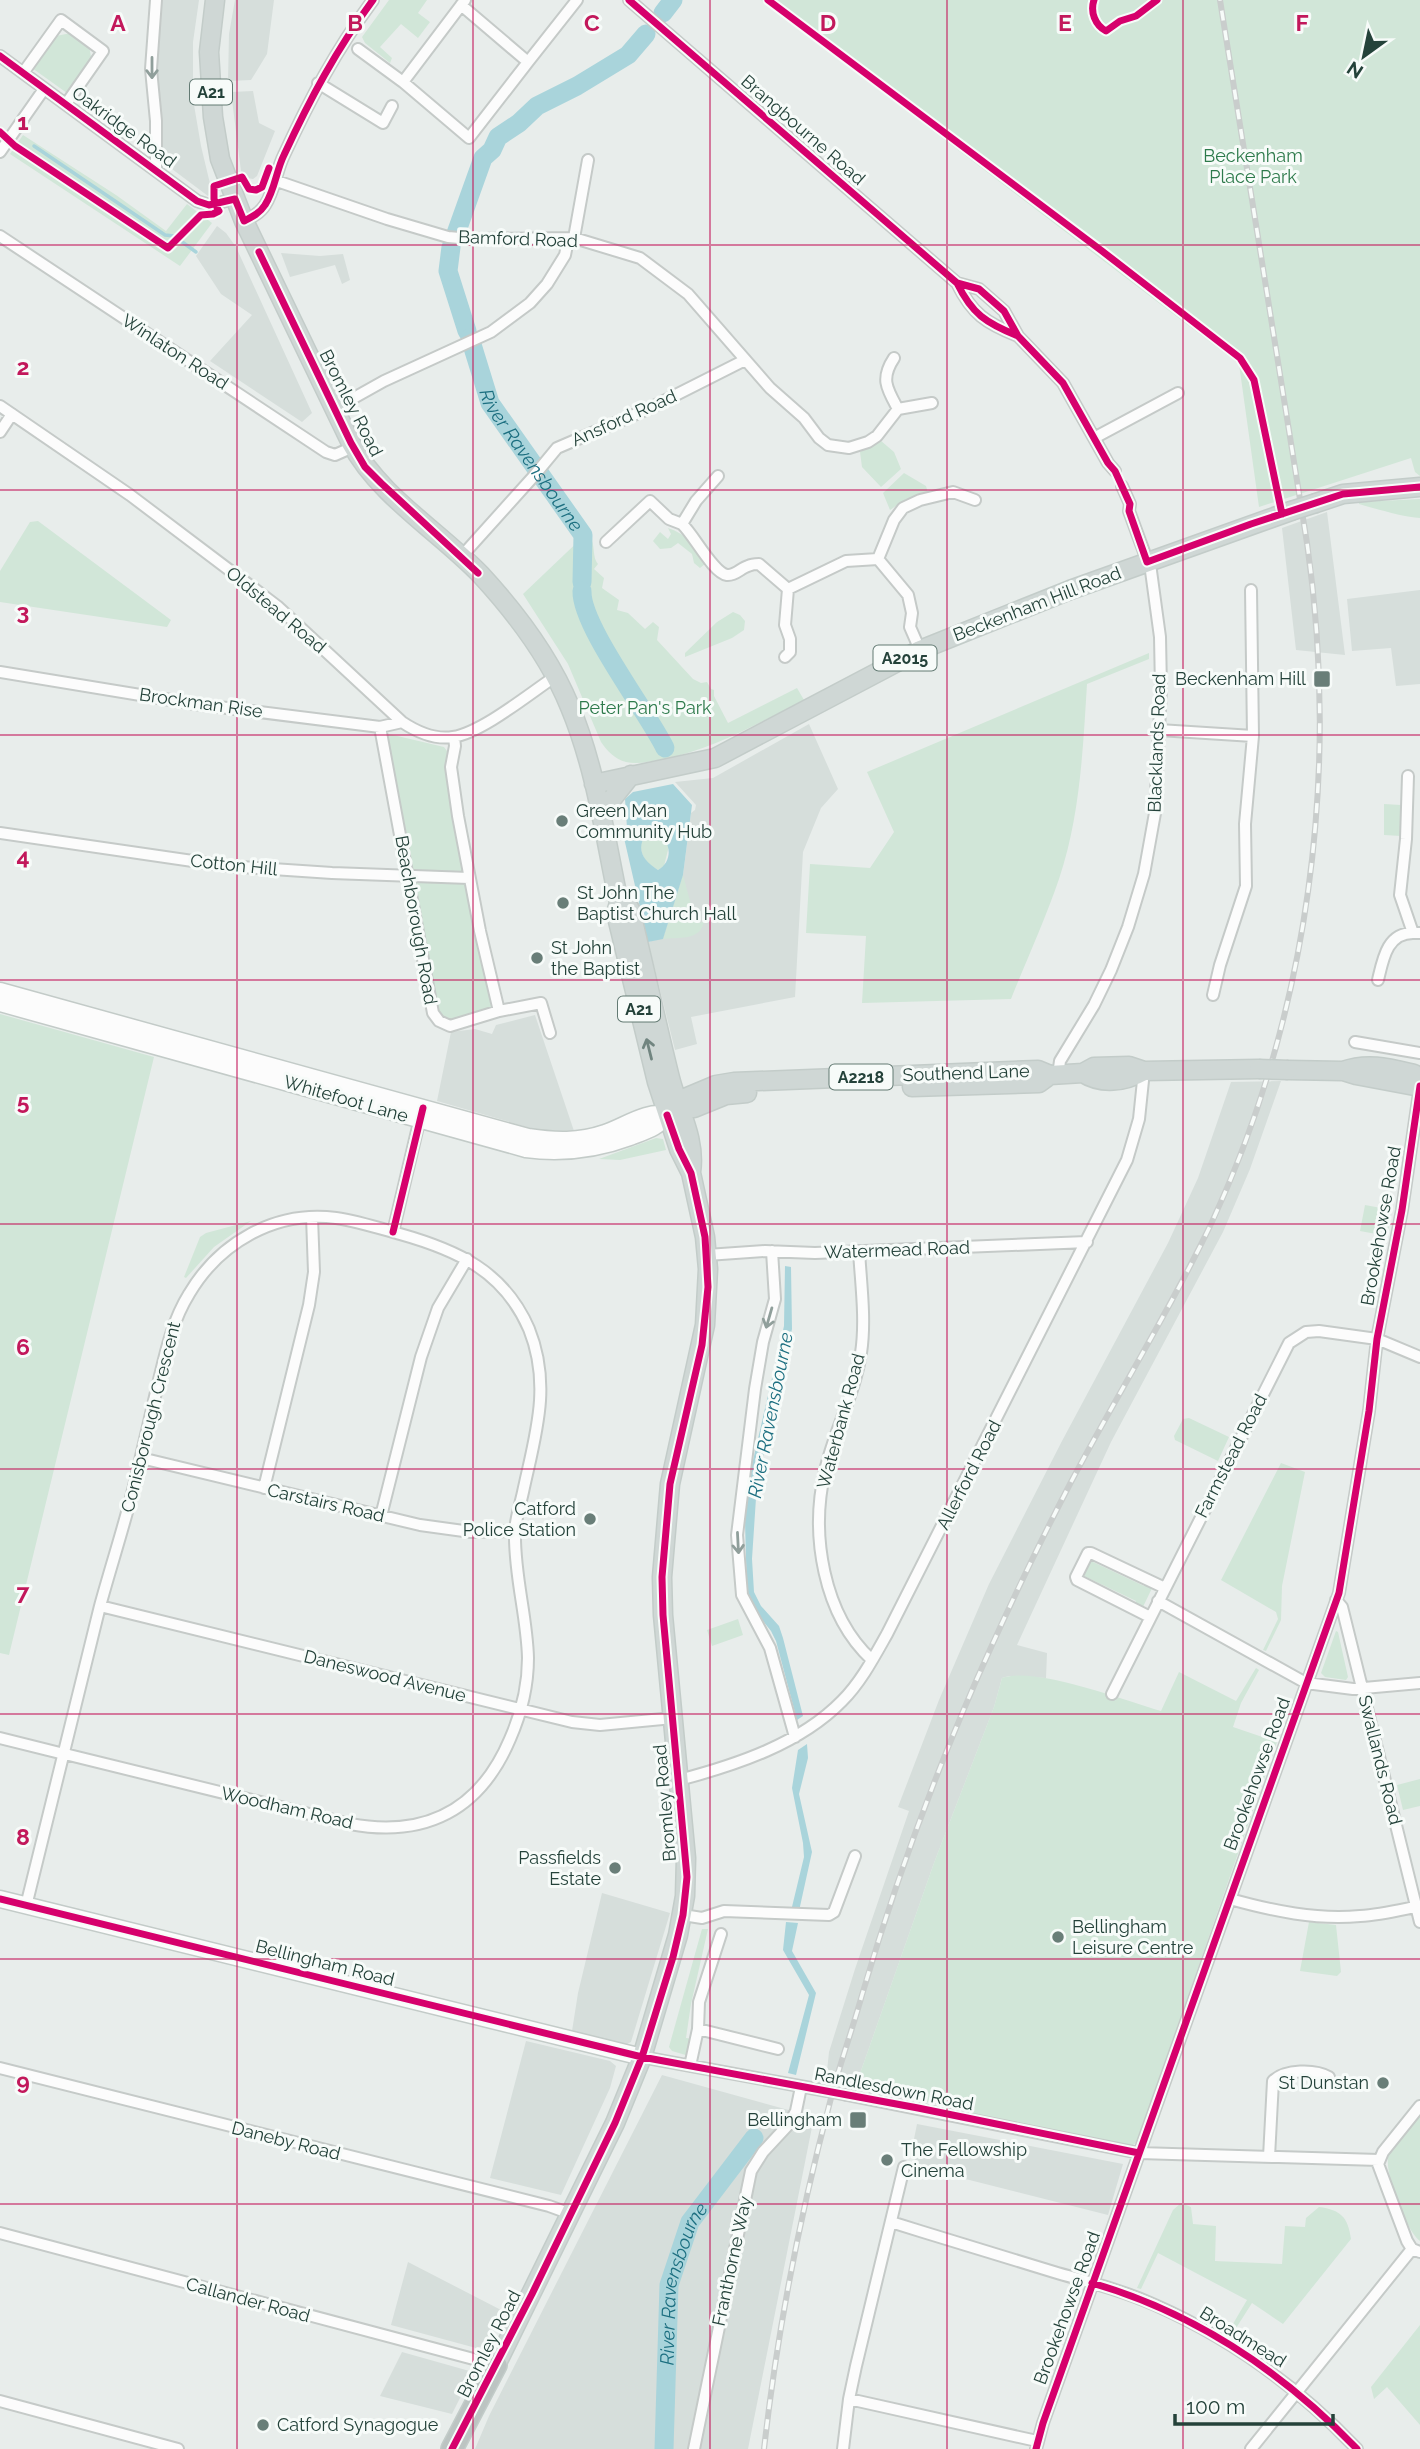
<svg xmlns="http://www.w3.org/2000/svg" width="1420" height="2449" font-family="Raleway,sans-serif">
<rect width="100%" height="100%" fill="#e8edeb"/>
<path fill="#d6dedb" d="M159 0H199L193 42V99L201 146 212 192 208 196 164 163 160 125 155 21Z
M235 0H274L267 54 251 80 228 81 229 34Z
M253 91 259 123 275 131 257 176 253 179 247 178 241 171 231 92Z
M217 226 226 233 236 247 312 413 302 422 210 361 252 315 221 294 196 256Z
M281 253 320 256 343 254 350 280 342 284 335 265 290 277Z
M1327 512 1345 655 1296 650 1282 528Z
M1420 590V684L1396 686 1391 648 1352 651 1347 599Z
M809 724 838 789 821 808 803 852 795 997 691 1017 697 1044 675 1050 648 942 663 938 683 875 691 813 695 810 696 805 675 782 713 778Z
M535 1015 574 1131 555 1132 534 1129 437 1101 451 1032 475 1029 492 1034 496 1025Z
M1281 1081 1250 1169 1223 1232 1111 1442 1017 1645 1047 1653 1046 1678 1009 1676 1002 1678 994 1707 934 1863 856 2085 826 2080 829 2052 855 1969 909 1811 898 1807 939 1700 989 1584 1062 1441 1168 1243 1198 1178 1231 1082Z
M602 1893 670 1913 631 2042 627 2044 572 2031 578 1993Z
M526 2041 610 2061 616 2066 610 2088 561 2195 490 2178Z
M662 2075 814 2117 748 2449H475L489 2416Z
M917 2124 1123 2164 1108 2215 914 2166 917 2150 913 2144Z
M408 2262 503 2311 486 2345 476 2348 391 2325Z
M402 2352 473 2372 452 2414 380 2396Z"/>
<path fill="#d1e6d8" d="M389 0H427L418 13 430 22 418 38 401 24 380 47 392 58 390 63 365 43 362 37Z
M761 0H1420V476L1415 472 1411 458 1259 507 1239 364Z
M71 33 89 45 91 57 67 93 32 68 56 36Z
M23 135 116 195 166 231 187 204 212 223 180 266 10 154Z
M880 440 894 452 901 469 881 487 862 467 860 452Z
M904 473 926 486 928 493 906 499 890 510 883 493Z
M1420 499V518C1403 517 1377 509 1359 504V502Z
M38 521 171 620 167 627 0 602V571L30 522Z
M668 528C686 534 699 547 705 564L700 568 694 563 692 554 678 543 671 548 660 549 653 541 660 532 668 539 671 534Z
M587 533C597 543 591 555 598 564L594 569 604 578 602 588 619 600 617 610 628 613 645 629 653 622 659 627 657 640 693 679 701 683 707 682 711 689 714 690V696L728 723 797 688 804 700C758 723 714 749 664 759 651 761 638 765 626 762 615 759 607 751 601 742L568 664 523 594Z
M733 612 740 615 745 621 744 630 732 638 685 657V653L717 622Z
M1149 653V659L1087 684C1083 749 1080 817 1059 879 1045 920 1027 959 1011 999L862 1003 866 936 806 933 810 864 870 868 894 832 867 772Z
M389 734 444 747 447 751 446 764 462 862 495 1006 493 1010 451 1021 446 1020 439 1013 386 737Z
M1384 804 1401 805V836L1384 835Z
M651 831H656L663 835 669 846 664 866 658 870C645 863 637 852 643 837Z
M683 875 696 923 704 922C700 941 678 937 663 939Z
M0 1014 154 1057 9 1655 0 1653Z
M656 1138 663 1139 666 1150 620 1160 599 1159Z
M1365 1205 1392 1210 1387 1236 1360 1231Z
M251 1221 214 1247 186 1278 184 1277 200 1237 206 1233Z
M1189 1418 1229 1437 1218 1461 1175 1440 1174 1436 1183 1419Z
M1281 1463 1305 1472 1282 1586 1281 1620 1266 1651 1263 1650 1278 1619 1276 1612 1221 1580Z
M1091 1561 1144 1586 1146 1583 1153 1586 1142 1609 1134 1606 1136 1601 1084 1576Z
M738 1619 743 1635 712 1646 707 1630Z
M1336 1631 1338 1632 1348 1677 1346 1680 1325 1677 1321 1673Z
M1256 1668 1259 1670 1241 1703 1233 1727 1277 1742 1137 2142 1133 2145 1126 2146 997 2119 856 2085 934 1863 994 1707 1002 1678C1035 1666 1126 1701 1161 1711L1179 1672 1236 1701Z
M1420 1779V1806L1403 1810 1397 1785Z
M1309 1922 1336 1925 1341 1972 1337 1976 1300 1971Z
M702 1929H708L691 2004 686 2038 694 2039 689 2056 672 2051 669 2047Z
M1420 2115V2241C1407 2232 1382 2170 1389 2154 1395 2140 1410 2127 1420 2115Z
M1181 2203 1191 2207 1193 2224 1216 2226 1215 2261 1282 2264 1285 2226 1305 2227 1306 2218 1319 2207C1341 2210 1348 2217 1351 2239L1283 2324 1252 2303 1231 2336 1227 2334 1247 2300 1158 2253 1141 2289 1137 2288 1173 2210Z
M1420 2325V2425L1387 2387 1374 2399 1371 2387Z"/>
<path fill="#a9d4db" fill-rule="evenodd" d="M673 784 692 805 683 875 663 939 648 942 624 838 627 828 625 799 633 792ZM656 831C671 840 674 861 658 870 644 861 636 851 645 835Z
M785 1266 791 1267 792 1329 757 1483 752 1559 754 1592 761 1606 779 1626 783 1638 803 1716 797 1720 776 1641 771 1631 755 1611 747 1593 745 1522 748 1482 784 1326Z
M807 1744 808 1758 799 1794 812 1852 799 1911H791L804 1857 803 1843 792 1788 798 1750Z
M786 1922 798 1923 792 1951 816 1993 796 2075 788 2073 809 1995 783 1950Z"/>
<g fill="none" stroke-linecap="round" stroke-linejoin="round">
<path stroke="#a9d4db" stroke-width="3.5" d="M34 146 165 235 174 236 196 252"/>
<g stroke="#a9d4db" stroke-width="19">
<path d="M663 13 673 0"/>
<path d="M454 239 483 158 492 150 498 137 519 123 537 106 577 86 628 55 646 34"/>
<path d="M451 247 448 271 467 331"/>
<path id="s1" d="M470 338 490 403 583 535 582 582"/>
<path d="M582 591C581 626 647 711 665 748"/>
<path id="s2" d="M664 2449 669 2285 690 2222 754 2138"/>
</g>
<defs>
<path id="street" d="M629 0 957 283C972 314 986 323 1018 336
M358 49 403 82 469 138 528 62 461 5
M0 56 197 201 209 205 235 199
M528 62 577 0
M23 73 61 20 103 51 66 104
M403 82 465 0
M318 83 383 123 392 106
M0 152 44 89
M156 170V121L151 69 156 0
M274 180 387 219 448 237 471 239 574 238 640 258 688 294 770 388 804 418 819 438 828 445 849 448 868 442 877 436 898 409 932 403
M244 221C252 217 260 213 265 205 275 190 276 171 284 155 310 99 336 50 373 0
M0 236 326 452 335 455 353 447
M574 238 588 160
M957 283 979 289 1004 311 1018 336 1063 383 1108 463 1115 471
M894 358C880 379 887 389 898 409
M0 406 130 495 277 606 402 722C417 732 434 740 453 737 483 732 530 693 556 676
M334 409 384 381 491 332 530 303 547 284 565 255 567 245 574 238
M0 432 12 414
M1094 438 1178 393
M718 476 696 501 682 524C694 535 713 573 727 575 735 576 741 568 748 566 752 564 756 564 759 564L788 589 846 561 878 559
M606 542 650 501 669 519 682 524
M461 557 533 477 557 448 650 408 745 360
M878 559 894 520 903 508 920 500 953 492 975 500
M878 559 908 595 912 613 910 627 920 650
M785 657 790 652V639L785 625 788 589
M0 672 195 704 380 727 402 722
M380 727 433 1013 439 1021 450 1026 499 1011 480 931 458 816 451 767 455 746 454 737
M1159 730 1253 736
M1408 776 1406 839 1400 895 1413 933H1420
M0 833 227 866 332 873 469 878
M1378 980C1383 959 1387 933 1413 933
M1213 995 1220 965 1246 886 1245 824 1253 736 1251 590
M499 1011 541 1003 550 1033
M1355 1042 1420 1053
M1058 1075 1060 1061 1094 1005 1111 970 1128 927 1144 874 1155 813 1161 689 1160 637 1151 571 1129 511 1130 504 1122 486
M393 1232 421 1114
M772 1251 775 1299 763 1342 755 1389 737 1535 742 1595 770 1648 795 1737
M859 1251C861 1285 866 1320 861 1353 855 1394 834 1431 825 1471 810 1534 823 1615 872 1660
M707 1255 765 1251 815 1253 1087 1242
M141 1458 420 1525 471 1532 514 1531
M264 1488 309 1305 314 1272 312 1217
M381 1516 421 1357 438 1308 467 1259
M1336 1600 1342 1607 1420 1922
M1158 1601 1306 1683 1353 1689 1420 1683
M100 1606 572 1722 600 1725 673 1718
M1150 1617 1077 1580 1076 1577 1088 1553H1091L1165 1588
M1112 1694 1289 1343 1306 1332 1319 1331 1377 1339 1420 1357
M0 1738 64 1754 69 1755 350 1824C426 1838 480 1810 510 1739 521 1714 528 1684 528 1658 527 1616 514 1575 515 1533 515 1520 520 1506 523 1492 535 1436 552 1386 529 1329 504 1271 457 1250 400 1234 379 1228 357 1221 336 1218 275 1210 219 1243 189 1294 171 1323 165 1356 157 1388 149 1421 142 1453 134 1486 124 1526 111 1566 100 1606 75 1706 51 1806 26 1906
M679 1780C736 1765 800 1744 842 1701 861 1682 874 1657 887 1634L1127 1160 1139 1119 1144 1071
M1230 1899C1273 1911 1316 1920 1360 1916 1381 1915 1400 1910 1420 1906
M683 1915 702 1918 724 1911 829 1915 834 1912 855 1856
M698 2029 778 2049
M642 2057 827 2091
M690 2066 698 2029 699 2002 721 1934
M0 2068 549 2206 571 2214
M847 2095 1139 2153 1379 2160
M1420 2106 1383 2152 1378 2164 1407 2241 1412 2249 1420 2252
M1269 2157 1273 2081C1285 2069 1315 2069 1329 2077
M891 2222C945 2239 999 2255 1054 2272 1088 2282 1122 2290 1155 2305 1232 2339 1299 2388 1357 2449
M0 2233 496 2365
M849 2399 1037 2441
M0 2401 178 2449
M694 2449 751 2171 763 2152 789 2124 796 2111 801 2087
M843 2449 849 2399 856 2366 904 2167
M1036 2449 1043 2423 1339 1593 1369 1411 1377 1339 1402 1210 1420 1086
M1251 2449 1412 2249"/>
<path id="secondary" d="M0 991 528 1137C555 1141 579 1142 605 1133 626 1126 646 1110 667 1115 658 1128 645 1131 630 1137 595 1150 563 1154 526 1149L0 1003
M0 1899 642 2057"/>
<path id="primary" d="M215 0 209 52 213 117 220 159 244 221 351 443C379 496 440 532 481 575 516 613 550 658 570 707 596 769 605 837 619 903L616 913 657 1082 679 1149 691 1173 705 1237 708 1269 705 1325 670 1484 662 1577 663 1615 686 1858 685 1896 678 1935 642 2057 615 2123 496 2365
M1316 503 1343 494 1420 487
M594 784 715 758 920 650 1070 590 1291 511
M602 818 612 799 631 775
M619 903 630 909C644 965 656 1022 670 1078 678 1110 696 1138 691 1172
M1288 1070 1343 1071 1356 1075 1420 1087
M1343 1071C1368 1062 1389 1068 1414 1074
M1083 1073C1102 1085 1124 1082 1144 1071
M912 1087 1039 1083 1050 1075
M681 1107 685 1098 716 1085 734 1082 1038 1070 1050 1075 1083 1073 1094 1067 1129 1066 1144 1071 1259 1069
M671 1113 681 1107 694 1108 726 1095 747 1093"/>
<path id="highway" d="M452 2449 496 2365"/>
</defs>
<use href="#street" stroke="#c5cac8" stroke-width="14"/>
<use href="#secondary" stroke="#c3cbc8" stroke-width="19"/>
<use href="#primary" stroke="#c3ccc9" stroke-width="21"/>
<use href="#highway" stroke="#c3ccc9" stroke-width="24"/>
<use href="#street" stroke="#fcfcfc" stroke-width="10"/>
<use href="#secondary" stroke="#fcfcfc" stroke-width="16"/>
<use href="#primary" stroke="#cfd7d5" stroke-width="18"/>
<use href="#highway" stroke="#bcc4c2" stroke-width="21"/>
<defs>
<path id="rail" d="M764 2449C777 2333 800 2215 830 2102 839 2066 852 2031 862 1995 896 1879 938 1765 988 1654 1014 1596 1042 1538 1071 1482 1117 1395 1169 1312 1211 1224 1309 1013 1340 773 1307 543L1220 0"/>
</defs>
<use href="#rail" stroke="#c9cdcc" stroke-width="6"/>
<use href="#rail" stroke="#f7fbf9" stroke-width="3.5" stroke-dasharray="10" stroke-linecap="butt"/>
<defs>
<path id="street-bridge" d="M827 2091 847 2095"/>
<path id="primary-bridge" d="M1291 511 1316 503
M1259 1069 1288 1070"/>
</defs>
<use href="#street-bridge" stroke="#c5cac8" stroke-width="14" stroke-linecap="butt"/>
<use href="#primary-bridge" stroke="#c3ccc9" stroke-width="21" stroke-linecap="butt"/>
<use href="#street-bridge" stroke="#fcfcfc" stroke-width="10"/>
<use href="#primary-bridge" stroke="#cfd7d5" stroke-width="18"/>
<defs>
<path id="cycleway" d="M629 0 957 283C972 314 986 323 1018 336
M768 0 1102 251 1240 358 1254 380 1282 514
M1094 0C1090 12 1095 25 1106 31L1120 21 1136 16 1157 0
M0 56 197 201 209 205 235 199 244 221C252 217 260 213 265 205 275 190 276 171 284 155 310 99 336 50 373 0
M0 132 15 146 168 248 201 215 213 214 219 211
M218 210 214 199V186L242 177 249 189 256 190 262 187 269 168
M259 252 351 443 365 467 381 483 478 573
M957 283 979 289 1004 311 1018 336 1063 383 1108 463 1115 471 1130 504 1129 511 1147 562 1251 524 1343 494 1420 487
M393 1232 423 1108
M0 1899 642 2057 918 2108 1139 2153
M1092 2283C1195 2313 1283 2372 1357 2449
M452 2449 532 2294 615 2123 642 2057 673 1957 683 1915 687 1877 663 1615 662 1577 670 1484 702 1345 708 1287 705 1237 691 1173 679 1149 667 1115
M1036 2449 1043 2423 1339 1593 1369 1411 1377 1339 1402 1210 1420 1086"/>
</defs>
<use href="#cycleway" stroke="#f7fbf9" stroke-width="11"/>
<use href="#cycleway" stroke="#d6006c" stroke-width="7"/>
</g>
<defs><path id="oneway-shaft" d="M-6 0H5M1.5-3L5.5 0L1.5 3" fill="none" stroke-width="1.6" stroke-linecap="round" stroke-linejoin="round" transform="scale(1.75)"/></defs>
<g stroke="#909f9b">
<use href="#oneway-shaft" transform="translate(152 68) rotate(90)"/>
<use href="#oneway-shaft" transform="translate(769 1318) rotate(106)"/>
<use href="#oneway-shaft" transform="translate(738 1543) rotate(87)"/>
</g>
<use stroke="#718580" href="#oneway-shaft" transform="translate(649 1049) rotate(-104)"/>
<path fill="none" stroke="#c2185b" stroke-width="2" stroke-opacity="0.55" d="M237 0V2449M473 0V2449M710 0V2449M947 0V2449M1183 0V2449M0 245H1420M0 490H1420M0 735H1420M0 980H1420M0 1224H1420M0 1469H1420M0 1714H1420M0 1959H1420M0 2204H1420"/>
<g fill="#697e78" stroke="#f7fbf9" stroke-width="2.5">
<rect x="1313" y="670" width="18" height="18" rx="3.5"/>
<circle cx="562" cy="821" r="7"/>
<circle cx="563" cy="903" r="7"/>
<circle cx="537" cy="958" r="7"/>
<circle cx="590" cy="1519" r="7"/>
<circle cx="615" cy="1868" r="7"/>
<circle cx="1058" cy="1937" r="7"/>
<circle cx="1383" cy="2083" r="7"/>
<rect x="849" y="2111" width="18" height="18" rx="3.5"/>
<circle cx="887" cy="2160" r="7"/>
<circle cx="263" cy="2425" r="7"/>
</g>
<g text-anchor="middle" stroke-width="6" stroke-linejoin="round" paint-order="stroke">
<g fill="#f7fbf9" stroke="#637a73" stroke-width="2">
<rect x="190" y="79.5" width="42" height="25" rx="5"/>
<rect x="873.5" y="645.5" width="63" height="25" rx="5"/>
<rect x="618" y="996.5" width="42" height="25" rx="5"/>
<rect x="829.5" y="1064.5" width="63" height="25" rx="5"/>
</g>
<g font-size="16" font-weight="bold" fill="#24423a">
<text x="211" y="98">A21</text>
<text x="905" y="664">A2015</text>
<text x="639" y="1015">A21</text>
<text x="861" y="1083">A2218</text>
</g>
<g font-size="18" fill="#24423a" stroke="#f7fbf9">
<text transform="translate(124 127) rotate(36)" y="6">Oakridge Road</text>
<text transform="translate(803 130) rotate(41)" y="6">Brangbourne Road</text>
<text transform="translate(518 239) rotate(2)" y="6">Bamford Road</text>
<text transform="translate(175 352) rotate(33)" y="6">Winlaton Road</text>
<text transform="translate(351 403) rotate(63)" y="6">Bromley Road</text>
<text transform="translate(624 418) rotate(-24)" y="6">Ansford Road</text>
<text transform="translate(1037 604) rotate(-21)" y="6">Beckenham Hill Road</text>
<text transform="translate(276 610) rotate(40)" y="6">Oldstead Road</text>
<text transform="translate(201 703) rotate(8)" y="6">Brockman Rise</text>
<text transform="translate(1157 743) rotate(-88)" y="6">Blacklands Road</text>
<text transform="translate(234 865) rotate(6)" y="6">Cotton Hill</text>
<text transform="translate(416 920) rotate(80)" y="6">Beachborough Road</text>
<text transform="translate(966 1073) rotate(-2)" y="6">Southend Lane</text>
<text transform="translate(346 1099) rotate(16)" y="6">Whitefoot Lane</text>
<text transform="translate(1381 1226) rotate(-80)" y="6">Brookehowse Road</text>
<text transform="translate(897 1250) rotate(-2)" y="6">Watermead Road</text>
<text transform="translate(151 1417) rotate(-76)" y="6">Conisborough Crescent</text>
<text transform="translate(841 1421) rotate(-75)" y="6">Waterbank Road</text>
<text transform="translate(1231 1456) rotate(-63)" y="6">Farmstead Road</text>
<text transform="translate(969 1475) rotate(-63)" y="6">Allerford Road</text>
<text transform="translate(326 1503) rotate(13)" y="6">Carstairs Road</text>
<text transform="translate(385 1676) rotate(14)" y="6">Daneswood Avenue</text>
<text transform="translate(1380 1760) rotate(76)" y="6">Swallands Road</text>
<text transform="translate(1257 1774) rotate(-70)" y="6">Brookehowse Road</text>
<text transform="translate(665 1803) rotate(-95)" y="6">Bromley Road</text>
<text transform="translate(287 1808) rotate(13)" y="6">Woodham Road</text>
<text transform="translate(325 1963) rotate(14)" y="6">Bellingham Road</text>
<text transform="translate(894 2089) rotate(11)" y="6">Randlesdown Road</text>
<text transform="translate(286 2141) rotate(14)" y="6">Daneby Road</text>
<text transform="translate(732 2261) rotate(-78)" y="6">Franthorne Way</text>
<text transform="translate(248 2300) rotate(15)" y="6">Callander Road</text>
<text transform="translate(1067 2308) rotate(-70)" y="6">Brookehowse Road</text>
<text transform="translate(1243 2337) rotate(32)" y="6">Broadmead</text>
<text transform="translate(489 2344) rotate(-63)" y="6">Bromley Road</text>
</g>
<g font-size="18" fill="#2d7a4b" stroke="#f7fbf9">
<text x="1253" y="162">Beckenham<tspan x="1253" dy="21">Place Park</tspan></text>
<text x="645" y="714">Peter Pan's Park</text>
</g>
<g font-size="18" fill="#24423a" stroke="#f7fbf9" text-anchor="start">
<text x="1306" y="685" text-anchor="end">Beckenham Hill</text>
<text x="576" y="817">Green Man<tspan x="576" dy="21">Community Hub</tspan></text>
<text x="577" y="899">St John The<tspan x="577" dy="21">Baptist Church Hall</tspan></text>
<text x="551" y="954">St John<tspan x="551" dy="21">the Baptist</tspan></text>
<text x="576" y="1515" text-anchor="end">Catford<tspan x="576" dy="21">Police Station</tspan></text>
<text x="601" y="1864" text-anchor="end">Passfields<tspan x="601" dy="21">Estate</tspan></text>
<text x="1072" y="1933">Bellingham<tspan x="1072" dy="21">Leisure Centre</tspan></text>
<text x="1369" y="2089" text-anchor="end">St Dunstan</text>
<text x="842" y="2126" text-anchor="end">Bellingham</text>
<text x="901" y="2156">The Fellowship<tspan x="901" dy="21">Cinema</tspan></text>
<text x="277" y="2431">Catford Synagogue</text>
</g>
<g font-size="19" font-style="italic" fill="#1c6f80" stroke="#f7fbf9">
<text dy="7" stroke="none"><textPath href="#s1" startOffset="138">River Ravensbourne</textPath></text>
<text transform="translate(770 1415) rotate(-79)" y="7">River Ravensbourne</text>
<text dy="7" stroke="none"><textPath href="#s2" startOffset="168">River Ravensbourne</textPath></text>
</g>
</g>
<g font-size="23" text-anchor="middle" font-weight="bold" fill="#c2185b" stroke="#f7fbf9" stroke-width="6" stroke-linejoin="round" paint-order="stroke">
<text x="118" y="31">A</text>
<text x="355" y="31">B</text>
<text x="592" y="31">C</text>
<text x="828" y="31">D</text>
<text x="1065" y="31">E</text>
<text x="1302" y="31">F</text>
<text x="23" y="130">1</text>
<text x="23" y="375">2</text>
<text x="23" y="620">3</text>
<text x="23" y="865">4</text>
<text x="23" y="1110">5</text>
<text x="23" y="1355">6</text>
<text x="23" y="1600">7</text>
<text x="23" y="1845">8</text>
<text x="23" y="2090">9</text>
</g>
<g transform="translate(1364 56) rotate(213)" stroke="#f7fbf9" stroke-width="5" paint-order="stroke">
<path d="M0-5L12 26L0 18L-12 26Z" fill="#24423a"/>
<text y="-10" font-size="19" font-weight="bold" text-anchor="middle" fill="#24423a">N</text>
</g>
<path d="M1175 2414v10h158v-10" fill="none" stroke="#24423a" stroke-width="3.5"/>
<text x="1186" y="2414" font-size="21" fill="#24423a" stroke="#f7fbf9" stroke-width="5" paint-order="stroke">100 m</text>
</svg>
